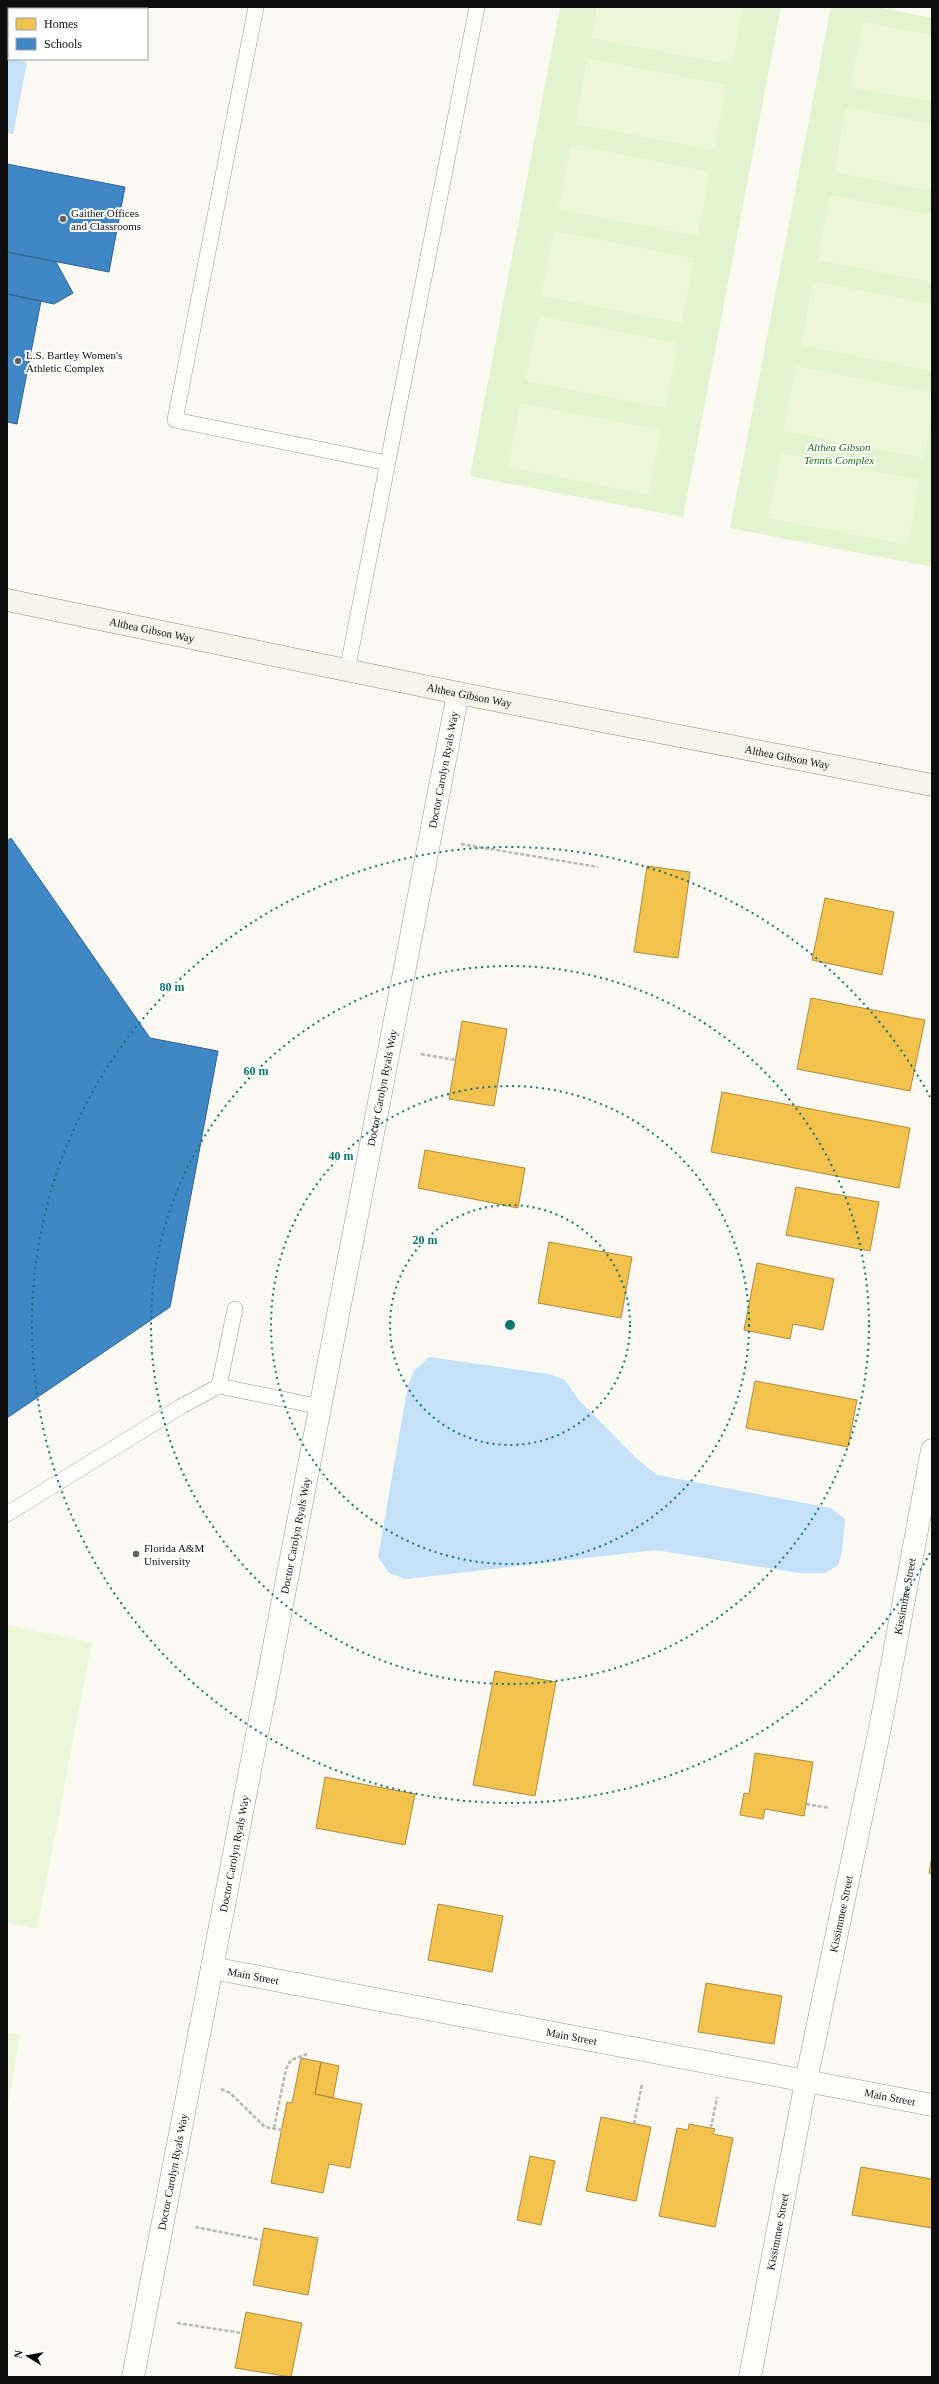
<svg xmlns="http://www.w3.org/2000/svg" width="939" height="2384" font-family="'Times New Roman',serif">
<rect width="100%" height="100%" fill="#fbfaf2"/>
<path fill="#e1f3cf" d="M560 7H781L683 517 470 476Z
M831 7H877L932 18V567L730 528Z"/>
<path fill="#ecf7da" d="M597 7H743L732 65 591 38Z
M863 22 932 35V102L850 87Z
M587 58 727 85 714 150 575 124Z
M846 107 932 124V191L834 172Z
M571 144 710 172 698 236 558 209Z
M830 195 932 215V282L817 260Z
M554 231 694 258 682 323 541 296Z
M813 281 932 304V371L801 345Z
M538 316 678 343 666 408 525 381Z
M796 366 932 393V416L924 458 783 431Z
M520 403 661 430 648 495 508 467Z
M781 453 920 480 908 545 768 518Z
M7 1625 92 1642 37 1929 7 1923Z
M7 2032 20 2034 7 2112Z"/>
<path fill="#c4e1f9" d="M7 58 27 62 13 134 7 133Z
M429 1357 549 1374 565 1380 578 1399 635 1457 657 1475 831 1508 845 1519 842 1552 838 1565 825 1573H799L655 1550 406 1579 389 1573 378 1557 408 1385 414 1371Z"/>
<path fill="#f2c14e" stroke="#ae8b3b" d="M647 866 690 872 678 958 634 952Z
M825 898 894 912 882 975 812 960Z
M811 998 925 1020 910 1091 797 1069Z
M462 1021 507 1029 494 1106 449 1099Z
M722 1092 910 1128 899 1188 711 1152Z
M425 1150 525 1168 518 1208 418 1188Z
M796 1187 879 1202 870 1251 786 1235Z
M549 1242 632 1257 621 1318 538 1303Z
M757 1263 834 1279 823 1330 793 1324 790 1339 744 1330Z
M755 1381 857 1400 848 1447 746 1428Z
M495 1671 556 1682 535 1796 473 1785Z
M755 1753 813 1762 804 1816 765 1809 763 1819 740 1815 744 1793 749 1794Z
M325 1777 415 1794 405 1845 316 1828Z
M932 1856V1874L929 1873Z
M438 1904 503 1916 492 1972 428 1960Z
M706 1983 782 1996 774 2044 698 2032Z
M301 2058 321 2062 315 2094 362 2104 350 2168 329 2164 323 2193 271 2183 287 2102 292 2103Z
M321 2062 339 2066 333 2098 315 2094Z
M601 2117 651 2127 636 2201 586 2191Z
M689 2124 715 2129 713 2134 733 2138 715 2227 659 2216 677 2128 688 2130Z
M530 2156 555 2161 541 2225 517 2220Z
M861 2167 932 2179V2228L852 2215Z
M264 2228 318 2238 308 2295 253 2285Z
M246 2312 302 2323 291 2377 235 2368Z"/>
<path fill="#3f88c5" stroke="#30638e" d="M7 164 125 187 109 272 7 252Z
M7 252 56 262 73 293 54 304 7 294Z
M7 294 41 301 17 424 7 422Z
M11 838 150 1038 218 1051 170 1307 7 1418V841Z"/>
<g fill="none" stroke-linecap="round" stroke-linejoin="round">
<defs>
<path id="lane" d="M256 7 175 420 388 463
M347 671 477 7
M219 1386 235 1309
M7 1514 182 1406 219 1386 321 1407"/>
<g id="street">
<path id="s1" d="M212 1968 932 2105"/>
<path id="s2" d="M133 2377 458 693"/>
<path id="s3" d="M750 2377 806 2081 880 1728 932 1450"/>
</g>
<g id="secondary">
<path id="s4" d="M7 600 458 693 932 785"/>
</g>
</defs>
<use href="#lane" stroke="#959491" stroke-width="16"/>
<use href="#street" stroke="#959491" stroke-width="23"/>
<use href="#secondary" stroke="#8b8b87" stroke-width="23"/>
<path stroke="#b8b8b6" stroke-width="2.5" stroke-dasharray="4 2" stroke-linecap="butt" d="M461 844 598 867
M421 1054 456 1060
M806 1804 830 1808
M221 2089 230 2093 265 2127 282 2130
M634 2124 642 2084
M274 2128 286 2069 291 2060 307 2054
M711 2128 717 2097
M195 2227 262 2240
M177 2323 242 2333"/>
<use href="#lane" stroke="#fefefd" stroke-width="15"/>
<use href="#street" stroke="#fefefd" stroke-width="22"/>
<use href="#secondary" stroke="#f5f5ea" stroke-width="22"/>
</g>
<g fill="none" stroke="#0f766e" stroke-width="2" stroke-dasharray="2 4">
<circle cx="510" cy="1325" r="120"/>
<circle cx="510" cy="1325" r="239"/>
<circle cx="510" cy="1325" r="359"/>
<path d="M930 1553A478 478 0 1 1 930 1097"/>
</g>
<g fill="#61615e" stroke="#fff" stroke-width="1.5">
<circle cx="63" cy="219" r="4"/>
<circle cx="18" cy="361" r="4"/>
<circle cx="136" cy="1554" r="4"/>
</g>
<g text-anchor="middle" stroke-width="4" stroke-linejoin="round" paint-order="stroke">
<g font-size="11" fill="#0e0e0e" stroke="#fff" text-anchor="start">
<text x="71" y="217">Gaither Offices<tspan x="71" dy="13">and Classrooms</tspan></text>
<text x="26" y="359">L.S. Bartley Women's<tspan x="26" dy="13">Athletic Complex</tspan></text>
<text x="144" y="1552">Florida A&amp;M<tspan x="144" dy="13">University</tspan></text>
</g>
<g font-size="11" font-style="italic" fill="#206c17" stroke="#fff">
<text x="839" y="451">Althea Gibson<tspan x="839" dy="13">Tennis Complex</tspan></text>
</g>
<g font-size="11" fill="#0e0e0e" stroke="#fff">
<text dy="4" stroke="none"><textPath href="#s4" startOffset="148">Althea Gibson Way</textPath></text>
<text dy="4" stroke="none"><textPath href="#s4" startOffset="472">Althea Gibson Way</textPath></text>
<text dy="4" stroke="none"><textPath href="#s4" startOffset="796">Althea Gibson Way</textPath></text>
<text dy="4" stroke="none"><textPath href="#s2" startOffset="1637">Doctor Carolyn Ryals Way</textPath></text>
<text dy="4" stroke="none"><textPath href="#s2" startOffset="1313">Doctor Carolyn Ryals Way</textPath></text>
<text dy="4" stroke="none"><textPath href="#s2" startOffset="857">Doctor Carolyn Ryals Way</textPath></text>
<text dy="4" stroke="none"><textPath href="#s3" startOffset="796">Kissimmee Street</textPath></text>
<text dy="4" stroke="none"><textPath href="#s2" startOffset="533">Doctor Carolyn Ryals Way</textPath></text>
<text dy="4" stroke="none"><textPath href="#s3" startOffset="472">Kissimmee Street</textPath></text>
<text dy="4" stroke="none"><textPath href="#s1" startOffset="42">Main Street</textPath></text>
<text dy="4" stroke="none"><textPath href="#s1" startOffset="366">Main Street</textPath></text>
<text dy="4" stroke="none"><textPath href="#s1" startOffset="690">Main Street</textPath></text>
<text dy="4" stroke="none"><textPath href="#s2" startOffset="209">Doctor Carolyn Ryals Way</textPath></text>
<text dy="4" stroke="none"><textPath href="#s3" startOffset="148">Kissimmee Street</textPath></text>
</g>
</g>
<circle cx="510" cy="1325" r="6" fill="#0f766e" stroke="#fff" stroke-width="2"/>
<g font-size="12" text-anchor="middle" font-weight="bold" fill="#0f766e" stroke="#fff" stroke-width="4" stroke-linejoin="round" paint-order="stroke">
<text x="172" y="991">80 m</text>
<text x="256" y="1075">60 m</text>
<text x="341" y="1160">40 m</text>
<text x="425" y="1244">20 m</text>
</g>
<rect width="939" height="2384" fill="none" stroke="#0e0e0e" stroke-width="16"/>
<rect x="8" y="8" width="140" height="52" fill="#ffffff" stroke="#9f9f9f"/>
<rect x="16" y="18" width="20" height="12" fill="#f2c14e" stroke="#9f9f9f"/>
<text x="44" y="28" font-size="12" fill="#0e0e0e">Homes</text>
<rect x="16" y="38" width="20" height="12" fill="#3f88c5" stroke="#9f9f9f"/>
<text x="44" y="48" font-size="12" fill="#0e0e0e">Schools</text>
<g transform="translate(28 2356) rotate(281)" stroke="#ffffff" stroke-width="3" paint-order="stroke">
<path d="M0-3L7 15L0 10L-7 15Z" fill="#0e0e0e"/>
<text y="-6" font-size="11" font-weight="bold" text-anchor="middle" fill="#0e0e0e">N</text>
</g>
</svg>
